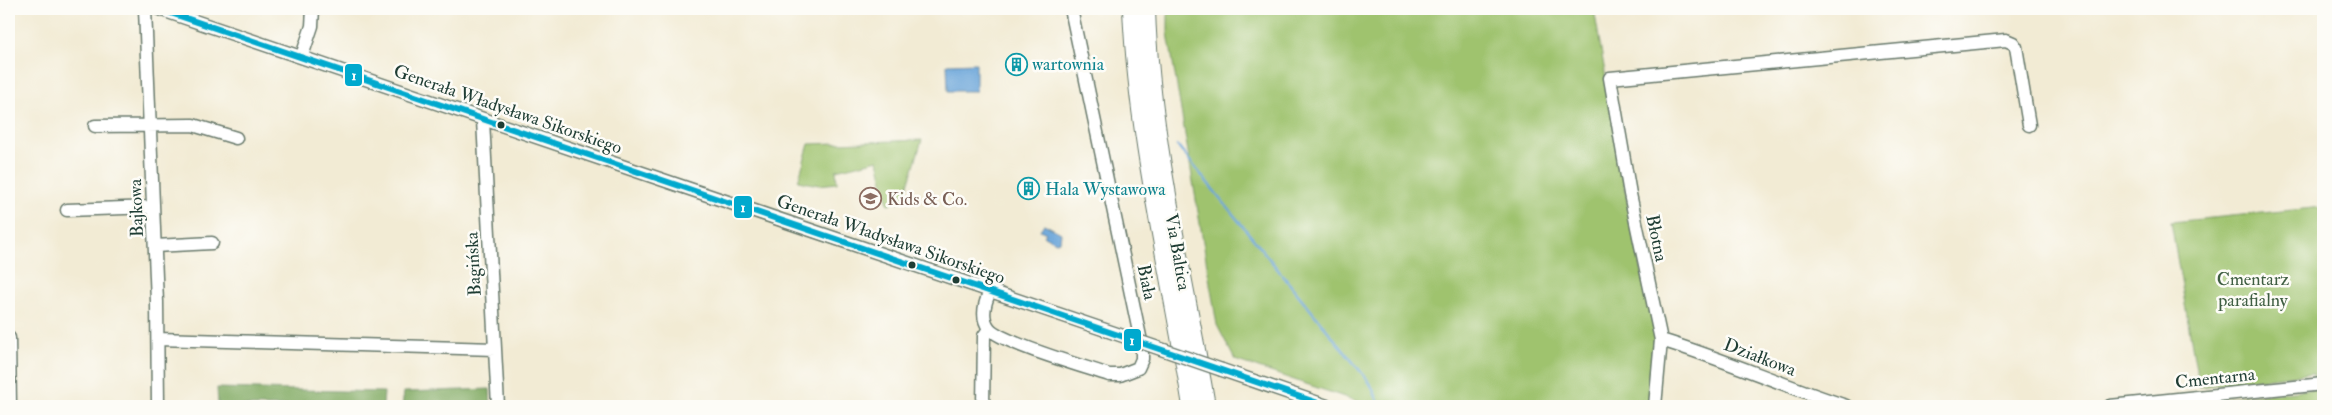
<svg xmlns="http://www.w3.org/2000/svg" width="2332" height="415" font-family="'IM FELL Double Pica',serif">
<rect width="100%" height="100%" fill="#fdfcf7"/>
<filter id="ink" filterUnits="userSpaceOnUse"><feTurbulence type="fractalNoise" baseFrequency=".02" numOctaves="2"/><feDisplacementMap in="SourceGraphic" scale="10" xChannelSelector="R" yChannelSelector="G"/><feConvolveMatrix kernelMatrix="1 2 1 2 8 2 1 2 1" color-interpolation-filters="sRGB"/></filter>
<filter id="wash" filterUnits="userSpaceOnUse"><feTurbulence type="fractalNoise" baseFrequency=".0096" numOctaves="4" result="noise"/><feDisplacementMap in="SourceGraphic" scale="20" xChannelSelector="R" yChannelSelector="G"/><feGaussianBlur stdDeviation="1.12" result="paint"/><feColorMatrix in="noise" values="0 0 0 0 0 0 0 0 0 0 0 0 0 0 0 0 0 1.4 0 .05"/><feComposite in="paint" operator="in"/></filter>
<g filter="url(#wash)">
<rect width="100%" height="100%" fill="#f2ebd4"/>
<path fill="#9fc36e" stroke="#5f8051" d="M1168 9H1594L1630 217 1657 342 1650 406H1371L1235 360 1217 325 1168 33Z
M922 140 903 201 888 204 878 160 836 170 837 183 819 185 798 181 809 144Z
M2323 207V379L2314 380 2313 373 2199 387 2171 222Z
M2323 388V406H2142Z"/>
<path fill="#7fa961" stroke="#4f734a" d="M217 388 384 392 383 406H218Z
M490 389 491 406H402L404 392Z"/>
<path fill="#69a4d9" stroke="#447086" d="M976 63V91H948L947 64Z
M1044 224 1061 233 1060 241 1056 242 1044 236 1046 233 1040 230Z"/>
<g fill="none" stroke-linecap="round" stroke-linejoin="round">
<path stroke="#69a4d9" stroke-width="2.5" d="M1177 145 1370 383 1378 401"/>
</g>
</g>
<g filter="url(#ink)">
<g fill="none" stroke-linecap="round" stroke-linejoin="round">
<defs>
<path id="minor" d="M145 9 157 302 158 406
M159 9 1126 337
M302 56 312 26 313 9
M483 120 498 406
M95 126 193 125 236 138
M67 210 153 207
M155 246 212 243
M990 291C985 302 980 317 989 328 1001 343 1086 367 1109 375H1120L1138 368 1142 359V346L1071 9
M9 338 10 406
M158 339 495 349
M1661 340C1724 359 1784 386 1846 406
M1222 370 1327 406
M983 406 984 336 989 329
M1655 406 1661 340 1630 194 1610 78 2006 40 2013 43 2016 47 2029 125
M2110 406 2323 384"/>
<path id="highway" d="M1132 9C1138 143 1171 274 1192 406
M1146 9C1150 143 1184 274 1206 406"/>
</defs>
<use href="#minor" stroke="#697a6c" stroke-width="15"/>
<use href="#highway" stroke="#697a6c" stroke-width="20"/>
<use href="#minor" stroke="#fff" stroke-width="12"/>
<use href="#highway" stroke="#fff" stroke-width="18"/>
<defs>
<path id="minor-bridge" d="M1126 337 1222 370"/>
</defs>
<use href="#minor-bridge" stroke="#697a6c" stroke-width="15" stroke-linecap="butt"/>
<use href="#minor-bridge" stroke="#fff" stroke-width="12"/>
<defs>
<path id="bus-1" d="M159 9 1327 406"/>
</defs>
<use href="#bus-1" stroke="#fdfcf7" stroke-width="10"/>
<use href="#bus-1" stroke="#00a9ce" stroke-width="6"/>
</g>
</g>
<defs>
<symbol id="building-ring" viewBox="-11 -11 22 22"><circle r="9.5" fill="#fdfcf7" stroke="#0f9aa8" stroke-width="1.5"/><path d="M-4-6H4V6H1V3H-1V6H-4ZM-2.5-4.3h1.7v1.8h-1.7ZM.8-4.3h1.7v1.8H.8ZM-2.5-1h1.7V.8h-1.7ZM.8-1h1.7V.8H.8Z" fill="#0f9aa8"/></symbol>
<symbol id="school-ring" viewBox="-11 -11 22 22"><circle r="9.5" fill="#fdfcf7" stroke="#8d6e63" stroke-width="1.5"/><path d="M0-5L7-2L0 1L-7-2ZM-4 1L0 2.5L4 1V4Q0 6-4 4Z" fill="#8d6e63"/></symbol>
</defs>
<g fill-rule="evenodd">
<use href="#building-ring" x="1004" y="52" width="25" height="25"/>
<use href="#building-ring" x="1016" y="176" width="25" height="25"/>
<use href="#school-ring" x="858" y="186" width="25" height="25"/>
</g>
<g fill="#1f3d34" stroke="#fdfcf7" stroke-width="2">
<circle cx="501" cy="125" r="4.5"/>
<circle cx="912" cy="265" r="4.5"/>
<circle cx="956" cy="280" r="4.5"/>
</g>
<g text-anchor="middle" stroke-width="5" stroke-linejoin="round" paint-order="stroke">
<g font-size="18" fill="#0d838f" stroke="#fdfcf7" text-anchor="start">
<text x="1032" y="70">wartownia</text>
<text x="1045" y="195">Hala Wystawowa</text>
</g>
<g font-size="18" fill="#1f3d34" stroke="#fdfcf7">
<text transform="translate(508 109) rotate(19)" y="6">Generała Władysława Sikorskiego</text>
<text transform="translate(136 208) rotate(-92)" y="6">Bajkowa</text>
<text transform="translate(1657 238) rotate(78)" y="6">Błotna</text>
<text transform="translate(891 239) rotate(19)" y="6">Generała Władysława Sikorskiego</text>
<text transform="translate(1178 252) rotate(80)" y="6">Via Baltica</text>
<text transform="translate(473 264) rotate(-93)" y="6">Bagińska</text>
<text transform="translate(1147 282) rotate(78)" y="6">Biała</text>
<text transform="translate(1760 357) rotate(21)" y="6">Działkowa</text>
<text transform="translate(2215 378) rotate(-6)" y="6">Cmentarna</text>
</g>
<g font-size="18" fill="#785e54" stroke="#fdfcf7" text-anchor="start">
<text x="887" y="205">Kids &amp; Co.</text>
</g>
<g font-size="18" fill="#3f5e42" stroke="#fdfcf7">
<text x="2253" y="285">Cmentarz<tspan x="2253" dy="21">parafialny</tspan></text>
</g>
</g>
<g stroke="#fdfcf7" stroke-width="2">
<rect x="344" y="63" width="19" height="24" rx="5" fill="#00a9ce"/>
<rect x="733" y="195" width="20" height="24" rx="5" fill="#00a9ce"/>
<rect x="1123" y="328" width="19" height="24" rx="5" fill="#00a9ce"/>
</g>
<g font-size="14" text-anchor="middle" font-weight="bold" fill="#fff">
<text x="354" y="80">1</text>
<text x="743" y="212">1</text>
<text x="1132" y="345">1</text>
</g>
<rect width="2332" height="415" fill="none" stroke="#fdfcf7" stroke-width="30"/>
</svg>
